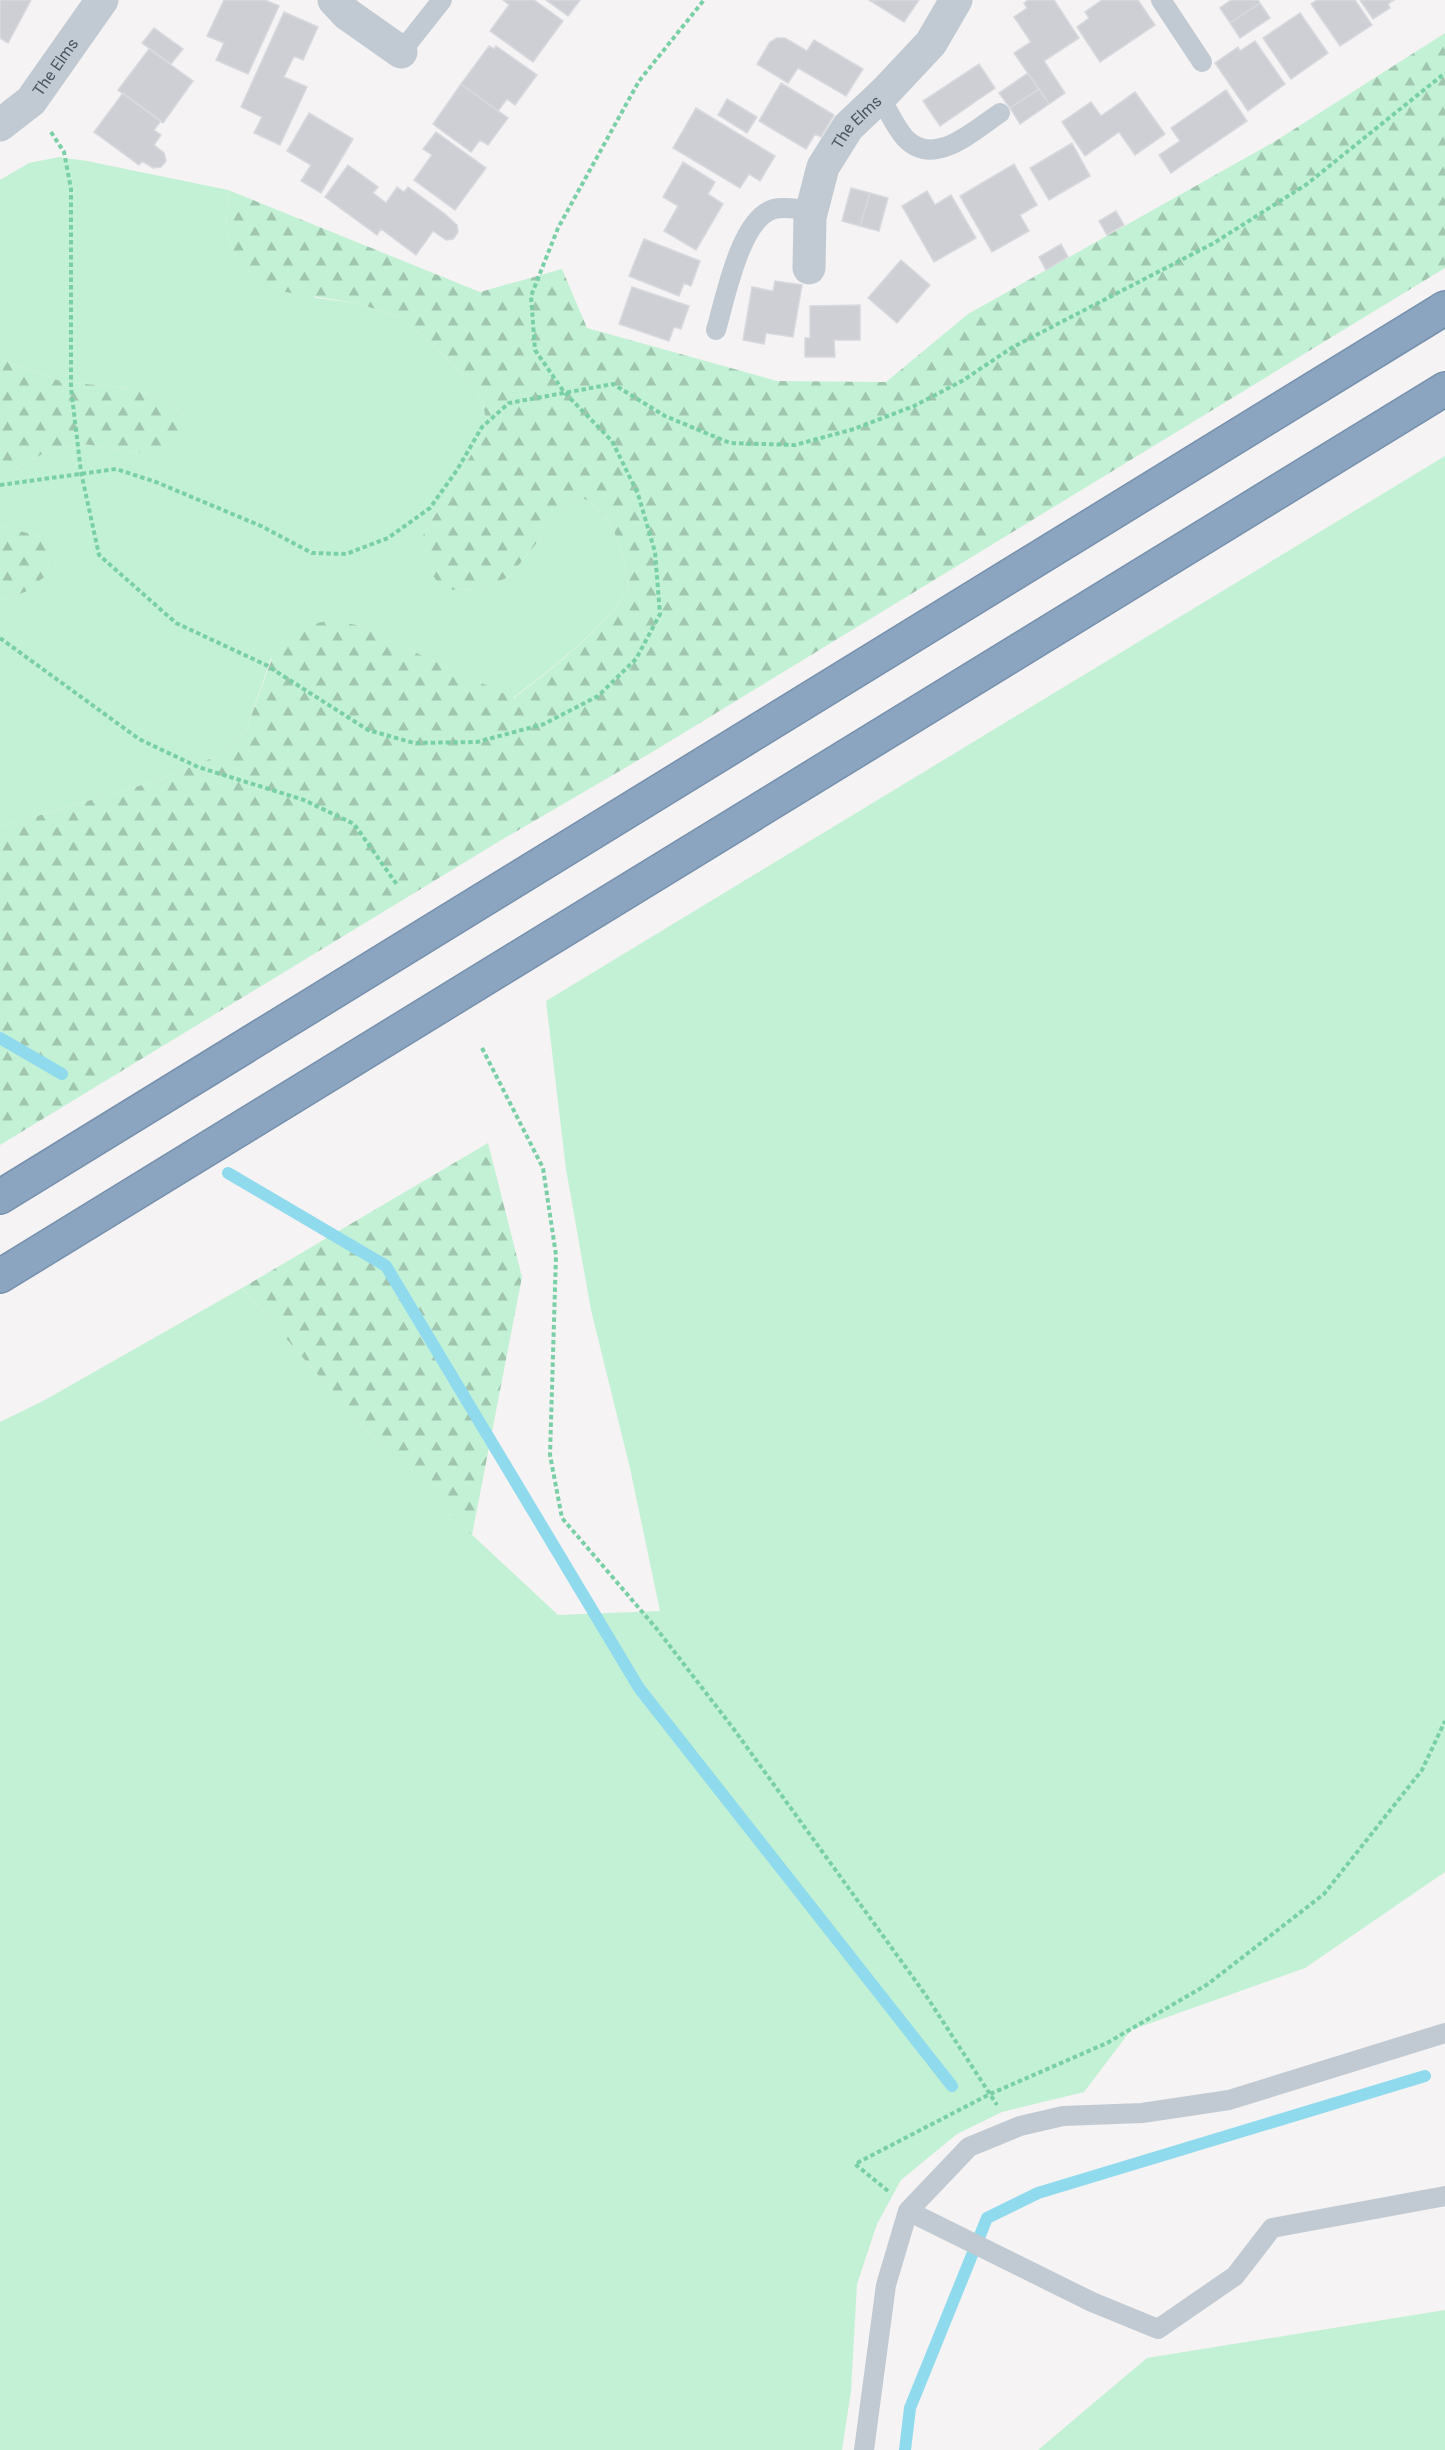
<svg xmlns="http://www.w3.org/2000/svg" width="1445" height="2450" font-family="Roboto,sans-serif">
<defs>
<pattern id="forest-firs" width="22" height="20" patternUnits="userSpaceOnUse" patternTransform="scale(1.5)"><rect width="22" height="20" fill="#c3f1d5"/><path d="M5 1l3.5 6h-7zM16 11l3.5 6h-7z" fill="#a0c6b0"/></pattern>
</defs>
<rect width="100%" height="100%" fill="#f5f3f3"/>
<path fill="#c3f1d5" d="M59 157 87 161 228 190 226 227 235 256 316 298 357 303 399 317 432 343 476 390 483 403 487 428 422 537 453 590 480 589 509 577 570 502 583 498C605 511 610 521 619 544 622 554 630 580 627 589 616 619 540 678 513 698L356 625 271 658 247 728 219 755 162 779 0 827V601L25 592 41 537 0 525V474H7L53 448 83 444 140 453 185 417 168 402 130 388 63 382 0 359V180L29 163Z
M1445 456V1872L1305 1968 1131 2030 1084 2092 1002 2112 957 2134 901 2180 877 2224 857 2284 851 2391 842 2450H0V1422L43 1401 242 1288 395 1463 558 1615 660 1611 630 1468 591 1310 566 1169 546 1001Z
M1445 2310V2450H1038L1147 2358Z"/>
<path fill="url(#forest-firs)" d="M1445 33V268L654 751 498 842 0 1145V827L162 779 219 755 247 728 272 658 280 639 300 627 331 620 356 625 514 698C540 679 617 618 627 589 630 580 622 554 619 544 610 521 605 511 583 498L570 502 509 577 480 589 453 590 436 580 422 558V537L487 428 483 403 476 390 432 343 399 317 357 303 285 292 253 275 235 256 226 227 228 190 480 292 562 269 587 328 777 381 886 382 968 314 1274 142Z
M0 359 63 382 130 388 168 402 185 417 183 431 172 444 140 453 83 444 53 448 7 474H0Z
M0 525 41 537 53 548 52 571 25 592 0 601Z
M488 1143 522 1277 472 1535 395 1463 242 1288Z"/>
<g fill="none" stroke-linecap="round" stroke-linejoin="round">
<path stroke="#90daee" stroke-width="12" d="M0 1038 62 1074
M228 1173 386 1266 639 1688 952 2086
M905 2450 910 2408 987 2218 1038 2193 1425 2076"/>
</g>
<path fill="#cdcfd5" stroke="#d7d9de" stroke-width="1.5" d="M0 0H31L8 43 0 38Z
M224 0H265L279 6 248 74 216 60 224 43 207 36Z
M534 0 563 21 533 62 490 31 509 5 503 0Z
M546 0H580L568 16Z
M869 0H919L904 22Z
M1028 0H1054L1079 38 1044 61 1065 93 1049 104 1014 53 1031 42 1014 17 1027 8 1024 3Z
M1102 0H1138L1155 25 1100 62 1077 27 1089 18 1085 12Z
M1231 0H1258L1260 3 1230 23 1220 8Z
M1317 0H1355L1372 25 1340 46 1311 4Z
M1360 0H1394L1388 4 1390 8 1373 19Z
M1260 3 1270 18 1240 38 1230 23Z
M284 12 318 27 303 60 294 56 284 77 307 87 280 145 254 133 262 117 241 107Z
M1300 13 1328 53 1291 79 1263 38Z
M154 28 183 49 171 64 142 43Z
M777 38H785L807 51 814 40 863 69 846 96 798 68 788 83 757 64 770 42Z
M1255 41 1285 84 1248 111 1215 63 1238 47 1240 51Z
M489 46 494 49 496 46 537 75 515 105 507 99 498 111 461 84Z
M149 49 193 81 163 123 118 90Z
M979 64 995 88 940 126 923 101Z
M1028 73 1039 89 1010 108 999 93Z
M781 83 834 115 821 137 815 134 806 149 759 121Z
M461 84 508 118 488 145 480 140 471 152 433 124Z
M1039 89 1049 104 1020 124 1010 108Z
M1226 90 1247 121 1171 173 1159 155 1180 141 1171 128Z
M1135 92 1165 134 1135 155 1119 132 1085 156 1062 122 1091 102 1101 116Z
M123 93 161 121 154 130 161 135 154 145 164 153 166 161 161 167 153 168 142 161 139 165 94 132Z
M727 99 757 117 747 133 718 115Z
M696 108 775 156 760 181 749 174 740 188 673 148Z
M309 113 353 139 321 193 301 181 311 165 287 151Z
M436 132 486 168 455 210 414 180 432 155 423 149Z
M1072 143 1090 176 1049 200 1030 168Z
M683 162 715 182 708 194 723 204 696 250 664 231 678 206 663 197Z
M1014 164 1037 205 1020 215 1029 231 992 252 960 196Z
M348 165 378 187 373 193 386 203 397 187 404 192 408 187 445 214 457 225 458 232 453 239 446 240 433 231 416 255 381 229 377 235 325 197Z
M851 188 870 193 860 226 842 221Z
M927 191 935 205 951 195 976 238 934 262 902 206Z
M870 193 888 198 879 231 860 226Z
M1116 211 1124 225 1107 235 1099 221Z
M644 239 700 261 691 286 684 283 679 296 629 276Z
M1061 244 1068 257 1046 270 1039 257Z
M901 260 930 285 897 323 868 298Z
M775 281 802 285 793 337 766 333 764 344 743 340 752 287 773 291Z
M632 287 689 306 681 329 674 327 669 341 619 324Z
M860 305V340H834L835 357H805V338H810V306Z"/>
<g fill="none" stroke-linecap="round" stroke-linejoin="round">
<defs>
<path id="highway" d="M0 1197 1445 308
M0 1276 1445 389"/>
</defs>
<use href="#highway" stroke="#7690ad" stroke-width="36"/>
<path stroke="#7ad0a6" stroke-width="4" stroke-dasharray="4.5 3" stroke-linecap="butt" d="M51 132 64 152 71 189V388L81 472 99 555 176 623 266 665 368 730 414 743 477 742 544 724 598 696 636 659 660 614 655 552 638 494 612 441 564 392 535 350 531 296 558 228 639 81 704 0
M0 485 116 469 156 482 261 526 312 553 346 554 388 538 430 508 457 470 482 427 509 403 613 384 665 416 730 443 795 445 854 429 914 406 962 381 1013 347 1214 243 1307 184 1445 73
M0 638 139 739 198 767 304 800 354 824 398 886
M482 1048 543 1168 556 1255 550 1455 562 1518 656 1628 733 1728 925 1994 997 2105
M888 2191 855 2164 990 2094 1107 2043 1208 1984 1324 1894 1422 1770 1445 1721"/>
<path stroke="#c1cad2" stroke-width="20" d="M1161 0 1202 62
M401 52 442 0
M880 97C888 110 895 127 905 138 934 169 974 130 1000 113
M716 330C725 300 740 218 774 209 785 206 801 210 811 210
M908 2211 1092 2302 1158 2329 1235 2276 1272 2228 1445 2196
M864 2450 886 2285 908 2211 969 2147 1020 2126 1063 2116 1142 2113 1229 2100 1445 2033"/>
<g stroke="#c1cad2" stroke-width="33">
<path d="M334 0 347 14 401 52"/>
<path id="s1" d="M0 125 31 101 102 0"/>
<path id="s2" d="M809 268 810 217 823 167 848 127 886 91 931 43 956 0"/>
</g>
<use href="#highway" stroke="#8ba5c1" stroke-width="33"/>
</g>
<g text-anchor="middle" stroke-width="4.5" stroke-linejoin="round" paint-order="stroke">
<g font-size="16" fill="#4a5661" stroke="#fff">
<text dy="6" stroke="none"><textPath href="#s1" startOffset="81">The Elms</textPath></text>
<text dy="6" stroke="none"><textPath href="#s2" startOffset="159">The Elms</textPath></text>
</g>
</g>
</svg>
